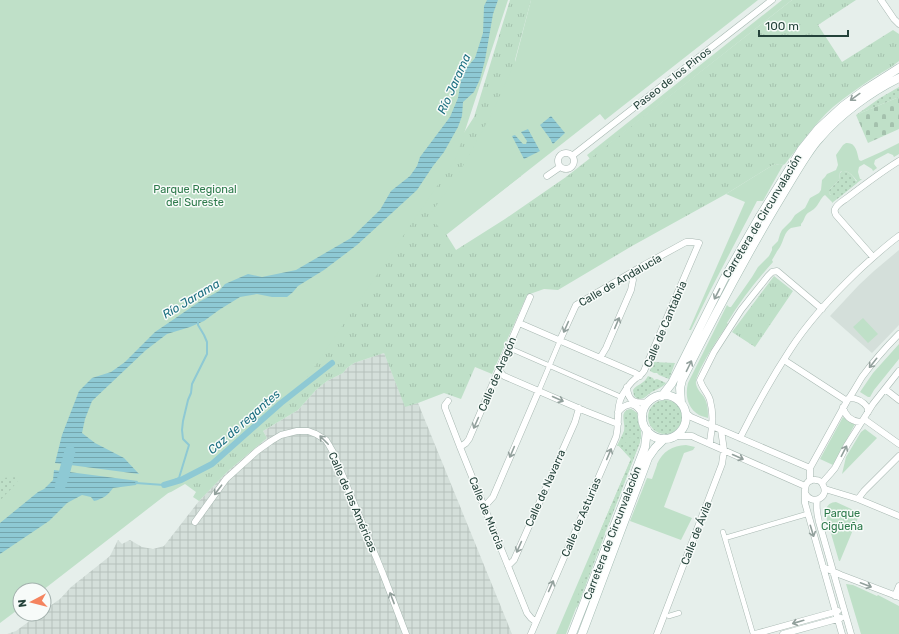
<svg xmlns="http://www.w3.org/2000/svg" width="899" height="634" font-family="Rubik,sans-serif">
<defs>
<pattern id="industrial-grid" width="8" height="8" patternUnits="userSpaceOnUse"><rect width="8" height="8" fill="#d4dfda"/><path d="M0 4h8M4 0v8" fill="none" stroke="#b6c1bc"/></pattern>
<pattern id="grass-tufts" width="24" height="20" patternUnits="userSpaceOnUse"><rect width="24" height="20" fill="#bfe0c8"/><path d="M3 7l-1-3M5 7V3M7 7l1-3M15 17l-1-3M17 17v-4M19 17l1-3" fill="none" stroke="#a4c1ad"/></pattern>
<pattern id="cemetery-stones" width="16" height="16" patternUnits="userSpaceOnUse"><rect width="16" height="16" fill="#bfe0c8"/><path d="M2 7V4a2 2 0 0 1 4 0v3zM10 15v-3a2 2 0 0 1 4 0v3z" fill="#a4c1ad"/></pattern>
<pattern id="garden-dots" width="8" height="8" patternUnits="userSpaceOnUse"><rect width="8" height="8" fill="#bfe0c8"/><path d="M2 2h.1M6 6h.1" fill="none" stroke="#a4c1ad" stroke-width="1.8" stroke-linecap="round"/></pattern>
<pattern id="water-rules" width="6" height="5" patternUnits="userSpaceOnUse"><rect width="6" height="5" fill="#8ec9d4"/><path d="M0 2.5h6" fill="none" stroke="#74a5ad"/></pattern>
</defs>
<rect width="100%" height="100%" fill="#e6efeb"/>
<path fill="#d4dfda" d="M899 250V325L872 353 830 316 859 285 874 271Z"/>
<path fill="url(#industrial-grid)" d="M384 353 405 406 418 403 512 634H7L16 631 39 614H44V610L60 599 71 587 110 556 118 540 122 544 130 540 142 547 153 549 164 546 199 501 228 471 267 438 263 431 298 410 316 390 327 381 343 373 347 368 354 363Z"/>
<path fill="url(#grass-tufts)" d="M510 0H531L515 60 521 176 446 234 456 250 505 219 566 177 792 0H856L818 25 842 62 893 30 899 34V61C892 67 884 71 876 76 861 86 846 96 833 107 814 124 800 145 785 164L783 165 780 164 773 165 726 194 632 246 558 290 544 289 527 295 492 374 475 367 461 399 444 393 418 403 405 407 384 353 354 363 347 368 343 373 327 381 316 390 298 410 263 431 267 438 228 471 199 501 193 497 196 492 185 484 171 492 154 497 418 204 474 117Z
M774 276 793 291 755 347 732 332Z"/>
<path fill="url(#cemetery-stones)" d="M899 97V129L868 143 856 115Z"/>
<path fill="#bfe0c8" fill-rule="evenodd" d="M0 0H508L456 158 296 394 43 590H20V608L0 623Z
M531 0H758L605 120 600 114 446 235 429 216 458 175 492 113 515 62Z
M782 0H792L590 159 587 155Z
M846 143C856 142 857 152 859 160L861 161 881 152 899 143V154L894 157 893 155 888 153 875 160 874 164 877 168 873 171 872 169 864 164 859 167 858 172 860 179H862L832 203V202L825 195C820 198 819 205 814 209 812 211 808 212 806 215 804 218 804 221 801 224V226C798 227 794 227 791 228 784 232 784 240 780 247 777 251 775 255 772 260L773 262C756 281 740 301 727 323L728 324C721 334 694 374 696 384 697 389 701 393 704 397 708 404 708 411 708 418 705 417 701 416 699 415 687 408 685 395 688 383L727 305 729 307H731L752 277 758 267 769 256 772 250V247L778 241 780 234 782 230 791 221 795 215 805 208 810 198 819 193 821 190 822 180 825 177 827 174 836 170 838 165 836 155 843 145ZM842 171C849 170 853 176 857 181L830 195 829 190 839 180 840 172Z
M780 164 783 165 763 201H757L710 291 691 330H689L745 202 726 194 773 165Z
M863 318 878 334 868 343 853 327Z
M899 344V359L874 390 870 397H868L860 392 873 373Z
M631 409 637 413 638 423 641 431 640 442 566 634H556L631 459 619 446H617C619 441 622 436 624 431 626 423 618 411 631 409Z
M843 417 852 423H855V424L833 465 820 459Z
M865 429 877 438 842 474 846 457 861 432Z
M686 445 695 447 693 450 684 453 664 507 692 518 681 540 630 521 647 478 652 479 657 465V464C663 451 672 446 686 445Z
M836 502 860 513 840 561H839L825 513C826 506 830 502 836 502Z
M846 584 853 585 877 596 878 595 899 606V634H861Z"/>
<path fill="url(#garden-dots)" d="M899 87V97L856 115 880 98Z
M842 171C849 170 854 177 857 183L837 199C832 198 829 194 829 190L839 180 840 173Z
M653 362 675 363 669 379 659 375 657 373H654L650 371Z
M648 376 653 378 654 380 657 379 666 383C661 389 655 389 649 394 646 396 644 399 640 399 637 399 636 398 634 396L633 390C637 384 643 385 648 376Z
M648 417a17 17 0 1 1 34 0a17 17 0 1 1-34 0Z
M631 409 637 413 638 423 641 434V439L633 438 630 437 626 440 621 438C623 435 624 432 625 428 626 420 619 411 631 409Z
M620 441 630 444 632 443 634 441 640 442 606 531 601 529 631 459 619 446H617Z
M20 477C15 487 7 492 0 501V483L1 478Z
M603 533 605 534 577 608 575 605C578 599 578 592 582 587V583L588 573 589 565Z"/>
<path fill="url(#water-rules)" d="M487 0H498L493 14 485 60 480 79 474 92 463 102 462 116 458 127 444 152 433 166 417 190 357 245 324 270 298 286 293 292 287 297H272L257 294 240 297 219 310 204 321 190 327 167 334 146 350 92 401 85 419 82 433 95 443 124 458 139 474 55 463 62 435 79 391 92 378 111 372 125 362 155 332 199 302 219 291 225 284 248 274 262 277 296 270 351 238 380 210 391 191 410 176 417 166 420 157 450 117 458 98 461 80 464 71 475 58 483 33 484 6Z
M551 116 565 133 553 144 551 141V140L540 125Z
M528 129 540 151 524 159 512 136 515 135 523 144H526L527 141 521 132Z
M54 470 138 481 136 485 113 488C108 495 103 499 94 501L91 497 82 495 67 503 49 521 0 554V523L38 492 44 489 53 480Z"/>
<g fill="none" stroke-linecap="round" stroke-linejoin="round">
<path stroke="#8ec9d4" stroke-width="2" d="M136 483 164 485 179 478 189 445 183 439 182 430 183 421 188 400 191 393 192 384 207 354V342L204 335 198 325V321"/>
<path stroke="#8ec9d4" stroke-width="6" d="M164 485 181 480 212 464 281 403 332 363"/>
<path stroke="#8ec9d4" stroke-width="11" d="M60 486 63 478 70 451"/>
<defs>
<path id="pedestrian" d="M509 348 621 397
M540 388 559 343
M723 532 753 634
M725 538 807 514
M669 616 679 613"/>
<path id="minor" d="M881 0 894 19 899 24
M558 161a8 8 0 1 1 16 0a8 8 0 1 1-16 0Z
M572 156 772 0
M547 176 560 167
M873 257 836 215C835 212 834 212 835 209 837 204 843 201 847 198 864 185 881 172 899 161
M519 323 635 373 640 376
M600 358 606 348 631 290 633 280 631 273
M784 360 847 401
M499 370 501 373 504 376 585 411 618 424
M627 387C628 402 635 404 649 402
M885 389 899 400
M849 398C858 398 863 401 868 408V412
M448 401 445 405V408L460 447 527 613 531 618 536 622
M843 407C845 416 851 421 860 422
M618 412C628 401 636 402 643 416
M685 412 691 417 810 468
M864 419 899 444
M676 436H692L696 438 805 486
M740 438C755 408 771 379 790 350 808 322 833 295 857 272 871 259 884 247 899 236
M710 444C710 437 712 431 712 425 713 417 712 408 710 400 708 393 702 388 700 380L714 352 741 310 768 276 772 272 777 271 822 309
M460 447 466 443 469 439 530 297
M810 481V468L847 401C853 393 857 385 862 377 873 362 886 347 899 334
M822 483 830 474 835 468 847 445 873 404 899 371
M825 489 858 499 899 516
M805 493C812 507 830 497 823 485 822 482 819 480 816 480 802 478 805 495 805 503L842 634
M858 499 864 491 899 456
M817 500C816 508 817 514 819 522L851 634
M484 507 493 497 539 390
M195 522 226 479 257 451 271 441 281 435 297 431H308L316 434 326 440 333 452 383 574 406 634
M508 566 514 560 575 422 579 408
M823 567 841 575 899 597
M895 596 899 586
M531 634 616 437C620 423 615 407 623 394 626 389 630 383 635 379 638 376 642 375 644 371L699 243 692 242H686L644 265 576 305 560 340
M657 634 722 464 724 450 721 430
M755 634 838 611
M783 634 841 618"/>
<path id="secondary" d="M642 417a22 22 0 1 1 44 0a22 22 0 1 1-44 0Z
M662 396 672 383 724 279 760 216 801 150 818 129 843 106 866 89 899 68
M681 403 680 388 682 380C711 322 741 265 774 209 785 191 795 173 807 155 811 149 815 143 820 138 839 115 872 91 899 78
M572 634 642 455 645 447 647 430
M582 634 648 458 655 448 664 439"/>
</defs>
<use href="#pedestrian" stroke="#a8b8b2" stroke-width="5.5"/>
<use href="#minor" stroke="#a8b8b2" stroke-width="7"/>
<use href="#secondary" stroke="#a4bbb3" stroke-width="9"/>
<use href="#pedestrian" stroke="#fff" stroke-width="4.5"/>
<use href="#minor" stroke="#fff" stroke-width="6"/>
<use href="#secondary" stroke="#fff" stroke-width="8"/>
</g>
<defs><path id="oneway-shaft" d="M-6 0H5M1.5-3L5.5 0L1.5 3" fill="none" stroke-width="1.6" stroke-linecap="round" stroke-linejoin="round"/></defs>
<g stroke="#92a09c">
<use href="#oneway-shaft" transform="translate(855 97) rotate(144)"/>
<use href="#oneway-shaft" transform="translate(717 294) rotate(117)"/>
<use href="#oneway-shaft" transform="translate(617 323) rotate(-67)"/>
<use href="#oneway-shaft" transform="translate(566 327) rotate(114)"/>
<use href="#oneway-shaft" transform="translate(873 363) rotate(129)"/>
<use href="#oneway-shaft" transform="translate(689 366) rotate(-64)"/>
<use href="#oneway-shaft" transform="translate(558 399) rotate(24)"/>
<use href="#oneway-shaft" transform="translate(476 423) rotate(114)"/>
<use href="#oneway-shaft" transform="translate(324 440) rotate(-135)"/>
<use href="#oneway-shaft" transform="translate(844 451) rotate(-63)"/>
<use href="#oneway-shaft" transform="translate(512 452) rotate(113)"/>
<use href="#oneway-shaft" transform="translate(609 454) rotate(-67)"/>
<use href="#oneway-shaft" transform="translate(738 457) rotate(24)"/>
<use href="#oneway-shaft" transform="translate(218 490) rotate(127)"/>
<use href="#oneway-shaft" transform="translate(812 531) rotate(73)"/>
<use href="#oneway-shaft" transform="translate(519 547) rotate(114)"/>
<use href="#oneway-shaft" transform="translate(866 585) rotate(21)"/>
<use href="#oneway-shaft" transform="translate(551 586) rotate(-66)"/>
<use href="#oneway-shaft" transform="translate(392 598) rotate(-111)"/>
<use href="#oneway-shaft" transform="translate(798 622) rotate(164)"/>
</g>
<g text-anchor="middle" stroke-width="3" stroke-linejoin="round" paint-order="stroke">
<g font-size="11" fill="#24423a" stroke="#f7fbf9">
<text transform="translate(672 78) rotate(-38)" y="4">Paseo de los Pinos</text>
<text transform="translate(762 216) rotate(-59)" y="4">Carretera de Circunvalación</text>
<text transform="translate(620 280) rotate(-30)" y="4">Calle de Andalucía</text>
<text transform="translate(665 324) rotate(-67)" y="4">Calle de Cantabria</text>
<text transform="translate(497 374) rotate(-67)" y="4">Calle de Aragón</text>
<text transform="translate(545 488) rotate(-66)" y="4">Calle de Navarra</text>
<text transform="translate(353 502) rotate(67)" y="4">Calle de las Américas</text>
<text transform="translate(487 513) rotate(68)" y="4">Calle de Murcia</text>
<text transform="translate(581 517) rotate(-67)" y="4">Calle de Asturias</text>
<text transform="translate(612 533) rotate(-69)" y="4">Carretera de Circunvalación</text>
<text transform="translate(696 533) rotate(-69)" y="4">Calle de Ávila</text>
</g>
<g font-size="11" fill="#2d7a4b" stroke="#f7fbf9">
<text x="195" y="193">Parque Regional<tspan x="195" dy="13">del Sureste</tspan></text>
<text x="842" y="517">Parque<tspan x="842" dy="13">Cigüeña</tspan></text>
</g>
<g font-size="12" font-style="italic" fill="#1c6f80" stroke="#f7fbf9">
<text transform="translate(454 84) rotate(-66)" y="4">Río Jarama</text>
<text transform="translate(191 299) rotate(-31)" y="4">Río Jarama</text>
<text transform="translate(244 422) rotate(-41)" y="4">Caz de regantes</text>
</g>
</g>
<g transform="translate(32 602) rotate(263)"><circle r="19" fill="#f7fbf9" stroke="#a3b1ad"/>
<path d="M0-3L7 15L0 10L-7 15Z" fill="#f4845f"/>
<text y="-6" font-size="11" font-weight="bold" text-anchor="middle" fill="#24423a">N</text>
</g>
<path d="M759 30v6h89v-6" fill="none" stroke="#24423a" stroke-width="2"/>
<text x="765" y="30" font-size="12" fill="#24423a" stroke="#f7fbf9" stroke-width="3" paint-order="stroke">100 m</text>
</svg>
